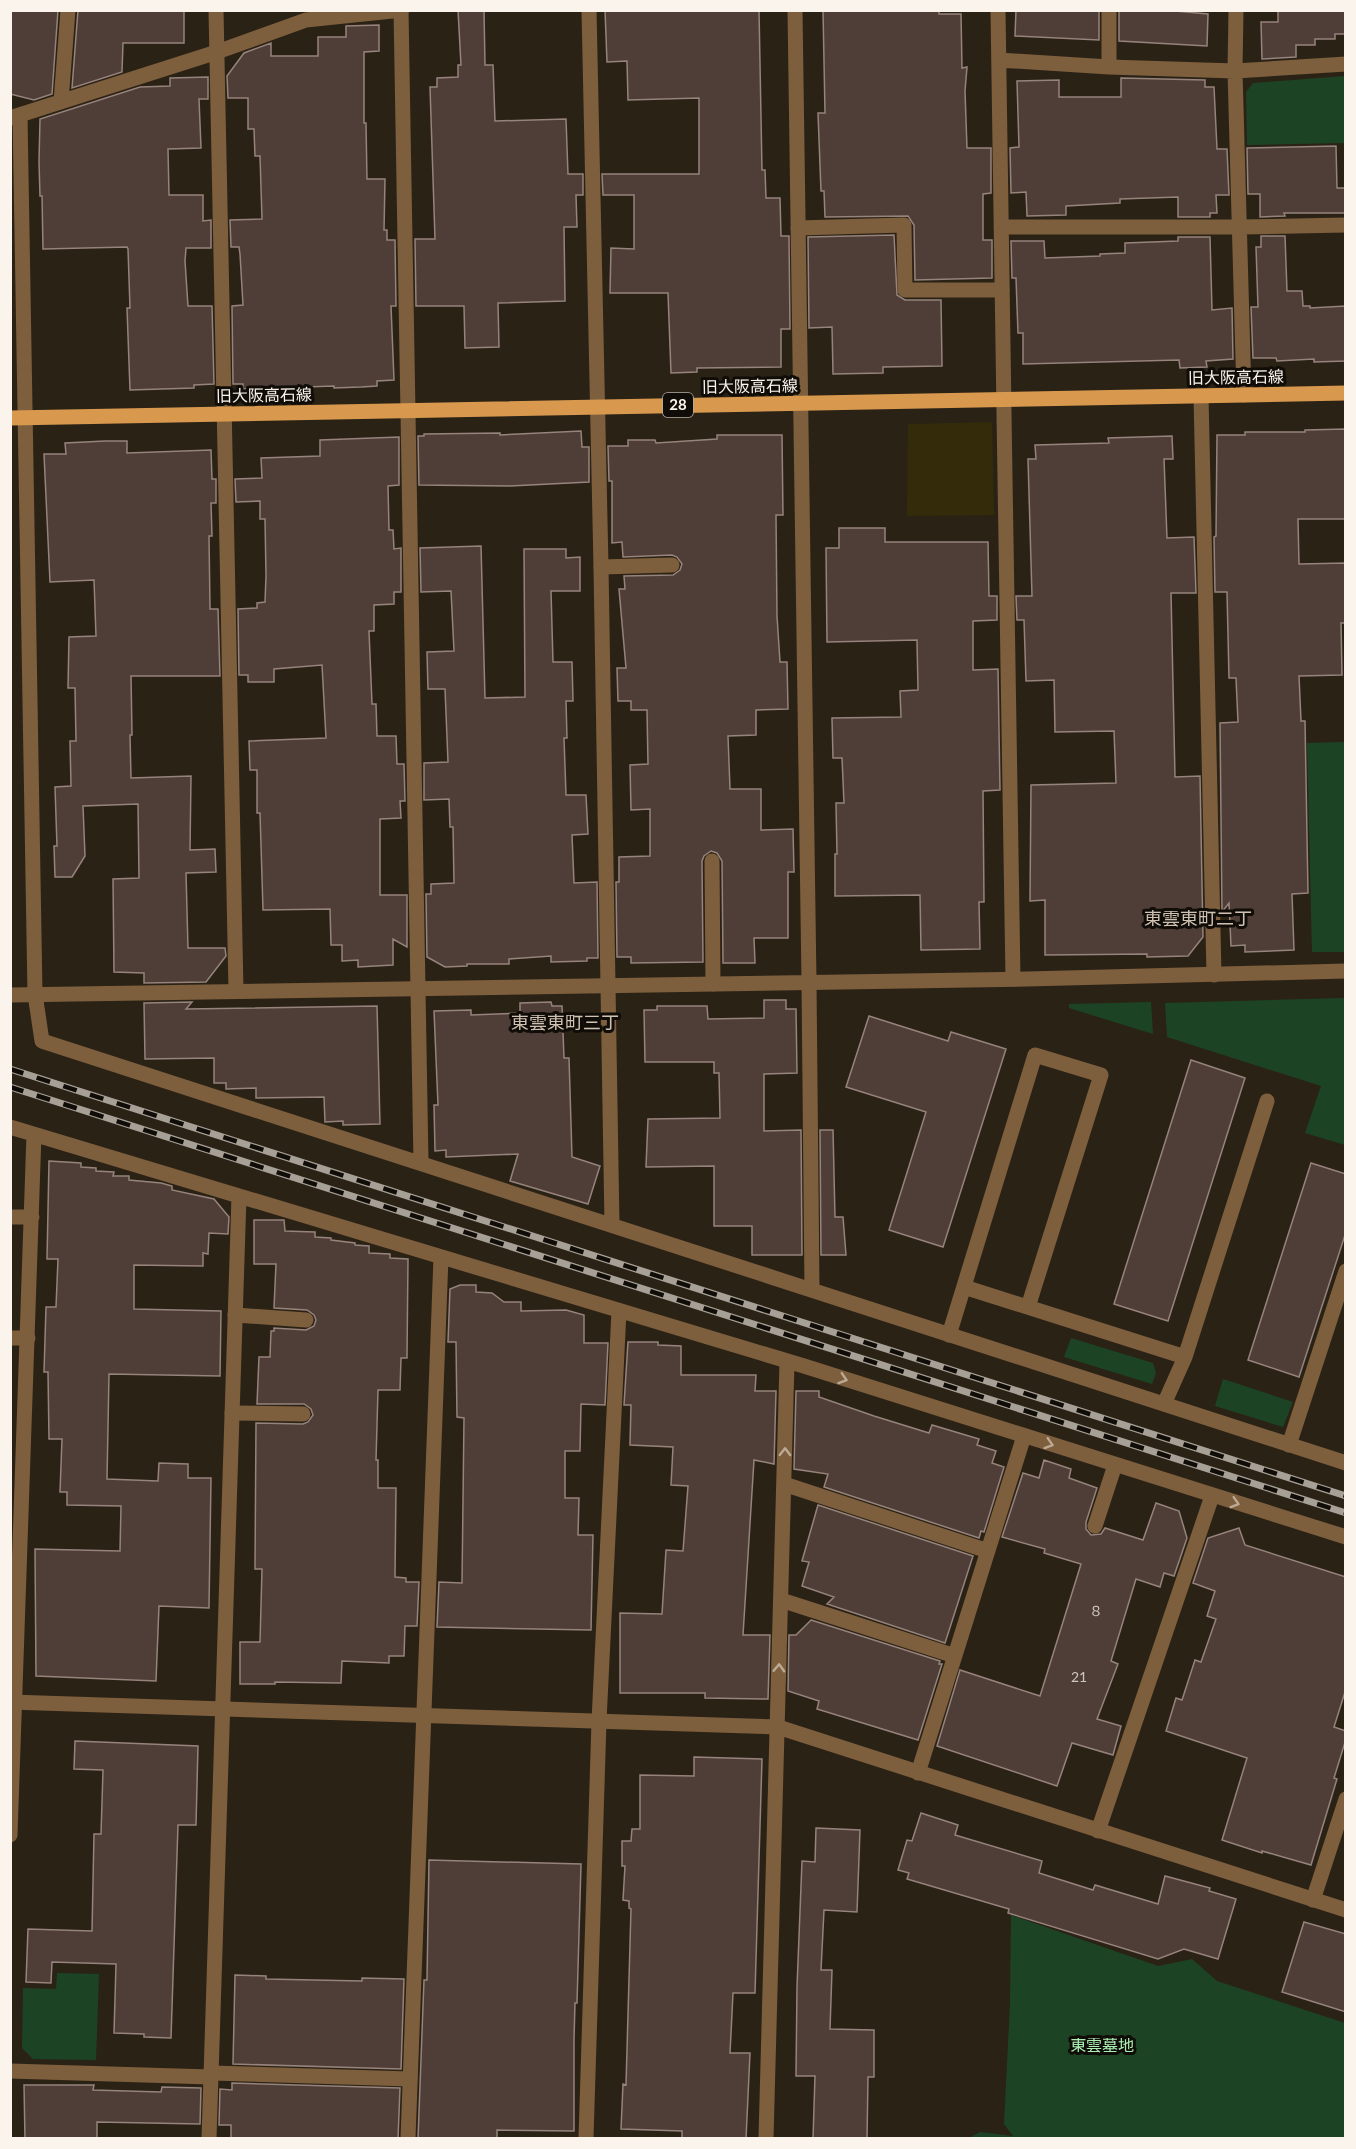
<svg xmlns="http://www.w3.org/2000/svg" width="1356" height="2149" font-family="Lato,'Noto Sans JP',sans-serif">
<rect width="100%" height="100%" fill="#2b2216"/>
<path fill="#1c4424" d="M1345 76V143L1247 145 1246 92 1253 83Z
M1345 742V952H1312L1307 743Z
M1345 998V1145L1305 1133 1321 1086 1167 1037 1165 1003Z
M1151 1002 1153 1034 1069 1008V1004Z
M1071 1338 1153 1363 1156 1373 1152 1384 1064 1357Z
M1223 1379 1293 1402 1283 1427 1215 1406Z
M1011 1915 1158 1966 1192 1959 1217 1981 1345 2023V2138H969L980 2132 1013 2136 1004 2124 1010 2004Z
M57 1973 99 1974 96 2060 33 2059 22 2048 23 1988 56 1989Z"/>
<path fill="#332b09" d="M992 422 994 515 907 516 908 424Z"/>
<path fill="#4e3e37" stroke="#96837b" stroke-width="1.5" d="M10 10H58L52 94 34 100 10 94Z
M78 10H184V43H123L122 72 72 88Z
M458 10H484L485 65H493L495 121 566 119 568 174H583V195H576L577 227H564L565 301 498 303 499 347 465 348 464 306H416L415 239H435L430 87H437V78L458 77V65H461Z
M605 10H759L762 170H765L766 198H780L781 236H789L790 329H781V367L697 368V372L671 373 668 293H610L611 248 634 249V195H603L602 174H699V98L628 100 627 61 607 62Z
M823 10H939V14H961L962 68 967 67 965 91 967 148H991V193L983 194V240H992V278L915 280 914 225 908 216 825 217 824 191H821L818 113H825Z
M1016 10H1099V40L1015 36Z
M1119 10H1164L1208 14 1207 46 1119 41Z
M1278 10H1346V34H1335V39H1315V45H1296V57L1262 59 1261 22H1278Z
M379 25V51L364 52V123H366L367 179H385L384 230H387V240H395L396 306H391L394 380 377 381V386L361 387 334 388V386L243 389V384H233L232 306 243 305 240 254 239 247H231L230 220 262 219 260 156H255L254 129H248V98H228L227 76 244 53 271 43V56H318V37H346V26Z
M208 77V99H199L201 148 168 149 169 195H203V221L211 220V248H186L185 261 188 306H212L214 384 194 385V388L130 390 127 308H130L128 249 127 247 43 249 42 196H40L39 162 40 119 140 87 170 86V78Z
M1121 78 1205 80V87H1214L1217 149H1227L1229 195H1216L1217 213H1210V217H1178V197L1120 199V203L1066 206V215L1027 216 1026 192 1011 193 1010 148 1019 147 1017 81 1059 80V97H1121Z
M1336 146 1337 188H1346V213H1284L1285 216 1260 217V194H1248L1247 148Z
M894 235 897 295 905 300H941L942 366 883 367V373L833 374 832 327 809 328 808 237Z
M1261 236H1285L1287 291H1302L1303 306H1310V308L1346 306V361L1314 362V359L1277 361 1276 358H1253L1251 307H1258L1256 247H1261Z
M1178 237H1210L1212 310 1232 308 1233 359 1206 361 1207 367 1180 368 1179 360 1023 364V333H1018L1016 278H1012L1011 241H1044L1045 258 1100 256V254L1125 253V243L1178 241Z
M1346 429V519H1298L1299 564 1346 563V623H1341L1342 675 1299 676 1301 721H1305L1308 893 1292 894 1294 950 1245 952V945L1231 946 1229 903 1222 912 1220 723 1238 722 1236 678H1229L1227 592H1215L1214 537 1216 536 1217 435H1245V432H1305V430Z
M581 431 582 447H589V482L510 486 419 485 418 436H424V434L500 433V435Z
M717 435H782L783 515H776L777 616 780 662H787L788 709 756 710V735L728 736 730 789H761V830L793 829 794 872H788V938H754L755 963H723L722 861 717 853 711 851 704 856 702 861 703 962 631 963V957H617L616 882H619V857L650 856V809L631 810 630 765 648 764 647 710H631V701H618L617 668H626L619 589H625L624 576 673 575 680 570 682 564 677 557 672 555 623 557 622 542 612 543V481H609L608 446H628V440H655L656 443 717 439Z
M1172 436 1173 459H1164L1167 538 1194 537 1196 593H1171L1175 777 1200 776 1203 937 1188 956 1147 957V954L1045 955V900L1030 901 1031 785 1116 783 1114 731 1055 732 1054 680 1026 681 1024 620H1017L1016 596H1032L1028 459H1036L1035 445 1109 443 1108 438Z
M399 437V485L388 486 389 530H393L394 549 401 548V592H394V604L374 605V631H369L372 704H376L377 736H396L397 764H404L405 801H400L401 818 380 819V895H407V947L393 939V965L358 967V960L342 961V945H331L330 909 263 910 260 813H257V770H250L249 741 326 738 322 665 274 669V682H248V675H239L238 609 257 608V603L265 602 266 576 265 519H260V501L236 502 235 479 262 478 261 458 320 456V440Z
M105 441H127V453L211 450 212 479H216V503H211L212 536H209L210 609H218L220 676H131L132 735H130L131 778 191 776 190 850 215 849 216 872 186 873 188 948H225L226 956 206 982 144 983V973L114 972 113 879 139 878 138 804 83 806 85 856 72 877H55L54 846H57L55 787 71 786 70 741H76L75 688H68L69 637 96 636 94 580 50 582 44 454H66L65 443Z
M839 528H885V542H988L989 596H997V620L973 621V670L998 669 1000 790 983 791 984 902H979L980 949 921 950 920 895 835 896V854H837L836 803H844L842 758H833L832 718 901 717 900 691 918 690 917 640 827 642 826 548H839Z
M481 546 485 698 525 697 524 549H566V558L580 557V591H551L553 662H572L573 701H566L567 738H564L566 795H586L588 834 572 835 574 883 597 882 598 958H587V961L551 962V956L509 959V964H467V966L445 967 427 957 426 894H431V884L454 883 453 827H450L449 799 424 800V763L448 762 445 689H428L427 652 454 651 451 591 421 592 420 548Z
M764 1000H786V1009H796L797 1073 764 1074V1131L801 1130 802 1255H752V1226H714V1166L646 1167 648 1119 720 1118 719 1073H714V1062H645L644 1010H657V1006H707L708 1019 764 1018Z
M192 1002 186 1009 377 1006 380 1124 343 1125V1121L325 1122 324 1097 256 1098V1088L226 1089V1083H214V1058L145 1059 144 1003Z
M551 1002 552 1006H562L564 1058H569L572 1157 600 1166 588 1204 510 1181 518 1154 446 1157V1150L435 1151 434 1105H438L434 1011 471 1010V1015L520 1013V1003Z
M869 1016 948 1041 951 1032 1006 1049 943 1247 889 1230 926 1112 846 1087Z
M1191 1060 1245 1078 1168 1321 1114 1304Z
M820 1130H833L835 1217H843L846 1255H821Z
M49 1161 81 1163V1167L96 1168V1171L114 1172 113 1176H129V1180L161 1183 172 1186V1190L214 1199 229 1217 228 1234 209 1233 208 1254 203 1253V1266L134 1265V1309L221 1311 220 1376 109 1374 107 1479 158 1481 159 1463 188 1464V1478H211L209 1608 159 1606 156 1681 36 1676 35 1549 120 1551 121 1506 67 1505V1492H60L62 1439H49L48 1372H44L46 1307H56L58 1259H47Z
M1311 1163 1346 1174V1232L1299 1377 1248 1360Z
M254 1220H284L285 1231 315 1232V1237L331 1238V1240L355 1243V1245L369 1246V1253L390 1254V1258L408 1259 407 1358H401L400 1390H378L376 1460H378V1488H396L395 1577 406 1578V1582H419L417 1626H405L404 1656H389V1663L342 1661 341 1683 275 1682V1684H240V1642H260L262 1569H255L256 1423 303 1424 308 1422 313 1415 311 1409 304 1404H257L259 1357H270L271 1331H274V1328L306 1330 314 1326 316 1320 314 1315 307 1310 274 1308 276 1264H254Z
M460 1285H476V1292L492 1293 504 1302H521V1311L566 1310 584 1315V1343H608L605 1405 581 1404 580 1451H565V1498H579L578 1535H593L591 1630 437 1627 439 1582 462 1583 464 1418 457 1417 456 1342H448L450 1289Z
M628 1342H658V1345L681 1346V1375H756L755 1391H776L774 1464 754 1460 743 1635H770L768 1699 705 1698V1693H620V1613L662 1614 666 1550 683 1551 688 1486 671 1485 673 1447 630 1445 631 1405H624Z
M796 1391H819V1397L874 1416 929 1433 932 1425 979 1439 977 1445 996 1451 992 1463 1004 1467 984 1532 981 1531 979 1538 824 1487 828 1474 794 1469Z
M1044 1460 1071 1469 1069 1478 1097 1488 1086 1522V1529L1091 1535 1101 1534 1105 1528 1143 1540 1156 1503 1179 1511 1187 1538 1174 1576 1164 1573 1160 1587 1136 1579 1111 1661 1118 1664 1097 1719 1121 1726 1113 1755 1072 1743 1057 1786 937 1746 960 1670 1040 1696 1081 1564 1044 1553 1045 1549 1002 1537 1023 1473 1039 1478Z
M818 1505 973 1556 945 1643 827 1604 834 1597 802 1586 809 1562 802 1561Z
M1239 1528 1245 1545 1346 1577V1689L1334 1727 1346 1731V1739L1334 1778 1337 1779 1311 1865 1262 1851V1853L1222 1840 1247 1758 1166 1731 1176 1698 1182 1700 1195 1660 1201 1662 1216 1619 1207 1616 1215 1591 1193 1583 1208 1538Z
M811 1620 940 1661 939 1664H942L918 1740 817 1709 819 1701 788 1691 789 1635H796Z
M75 1741 198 1746 196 1825H178L171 2038 144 2037V2034L114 2033 116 1964 52 1962 51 1983 26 1982 28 1929 92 1931 94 1834H101L103 1770 74 1769Z
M694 1757 762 1759 755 1993H733L730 2053H750L746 2139H682V2131L621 2129 623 2084 626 2085 631 1909 629 1908V1901L623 1900 625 1866H622V1841H631L632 1829H640V1775L694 1776Z
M921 1813 958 1825 955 1835 1042 1861 1039 1873 1093 1890 1095 1885 1158 1904 1165 1876 1210 1888 1209 1891 1236 1899 1218 1959 1184 1949 1158 1959 1008 1913 1009 1909 907 1879 909 1873 898 1870 907 1840 912 1841Z
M816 1828 860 1830 857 1912 824 1910 821 1970H832L830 2029 874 2030V2077H868L867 2139H813L815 2076H796L797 1987 802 1861 815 1862Z
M429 1860 581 1864 577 2003H575L574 2039V2131L497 2130V2139H418L424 1980H427Z
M1304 1922 1346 1934V2012L1282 1992Z
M235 1975 266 1976V1979L362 1981V1978L404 1979 401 2069 233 2064Z
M232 2083 400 2088 398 2139H231V2125H219L220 2089 232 2090Z
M24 2085H94L93 2090 161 2092 162 2087 201 2088 200 2124 97 2122V2139H25Z"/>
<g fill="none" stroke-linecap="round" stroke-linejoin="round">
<path stroke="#7d5f3d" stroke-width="15" d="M798 228 904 225 905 290H1002
M601 567 672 565
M712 861 713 984
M964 1287 1185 1357
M235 1315 306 1320
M949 1335 1035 1055 1101 1075 1028 1307
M10 1338H28
M1164 1404 1185 1357 1267 1101
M232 1413 303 1414
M1289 1445 1346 1271
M1095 1526 1115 1465
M10 2071 211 2077
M211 2073 410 2079"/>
<path stroke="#7d5f3d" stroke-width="15" d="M216 10 236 991
M401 10 421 1163
M589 10 601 567 612 1225
M998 10C1004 333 1006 656 1013 979
M1236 10 1235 71 1244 395
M999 60 1109 67 1235 71 1346 64
M1109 67V10
M61 102 68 10
M10 118 217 52 306 20 402 10
M1001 227H1240L1346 225
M1201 396 1214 975
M809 982 812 1290
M35 994 42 1041 1346 1463
M10 1127 804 1366 1346 1537
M10 1217H32
M784 1484 988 1551
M781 1600 955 1656
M918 1773 1024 1436
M1098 1831 1212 1496
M10 1835 34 1134
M1313 1900 1346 1799
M209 2138 239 1196
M408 2138 441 1257
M586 2138 599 1721 619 1311
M766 2138 787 1362"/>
<path stroke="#7d5f3d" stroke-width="15" d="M795 10 809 982
M20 115 35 994
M10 995 1027 979 1346 971
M10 1702 778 1727 1346 1910"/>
<path stroke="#d8994f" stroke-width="15" d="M10 418 1346 393"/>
<defs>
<path id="rail" d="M10 1069 1346 1496
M10 1087 1346 1513"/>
</defs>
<use href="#rail" stroke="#a7a096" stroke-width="7"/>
<use href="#rail" stroke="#100c07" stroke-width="4.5" stroke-dasharray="14" stroke-linecap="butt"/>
</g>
<defs><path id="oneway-chevron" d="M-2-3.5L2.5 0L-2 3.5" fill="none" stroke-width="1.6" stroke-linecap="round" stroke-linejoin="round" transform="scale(1.5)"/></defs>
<g stroke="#bcaa94">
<use href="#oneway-chevron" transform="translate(843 1379) rotate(18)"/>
<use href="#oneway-chevron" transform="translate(1049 1444) rotate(18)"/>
<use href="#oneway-chevron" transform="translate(785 1452) rotate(-89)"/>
<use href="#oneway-chevron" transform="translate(1235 1503) rotate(17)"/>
<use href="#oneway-chevron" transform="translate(779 1668) rotate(-88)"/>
</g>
<g text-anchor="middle" stroke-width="6" stroke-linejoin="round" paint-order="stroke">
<g font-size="14" fill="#cfc6bf">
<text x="1096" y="1616">８</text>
<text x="1079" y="1682">21</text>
</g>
<rect fill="#100c07" stroke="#b4aea7" stroke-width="1.5" x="663" y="393" width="30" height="24" rx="4.5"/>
<g font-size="15" font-weight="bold" fill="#faf4ec">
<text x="678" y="410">28</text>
</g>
<g font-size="16" fill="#faf4ec" stroke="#100c07">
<text transform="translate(1236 377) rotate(-1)" y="6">旧大阪高石線</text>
<text transform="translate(750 386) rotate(-1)" y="6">旧大阪高石線</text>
<text transform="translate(264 395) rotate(-1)" y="6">旧大阪高石線</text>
</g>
<g font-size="16" fill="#aaf0b4" stroke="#100c07">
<text x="1102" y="2051">東雲墓地</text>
</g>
<g font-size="18" fill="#cfc2b3" stroke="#100c07">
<text x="1198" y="925">東雲東町二丁</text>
<text x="565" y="1029">東雲東町三丁</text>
</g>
</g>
<rect width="1356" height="2149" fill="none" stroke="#faf4ec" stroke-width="24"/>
</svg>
